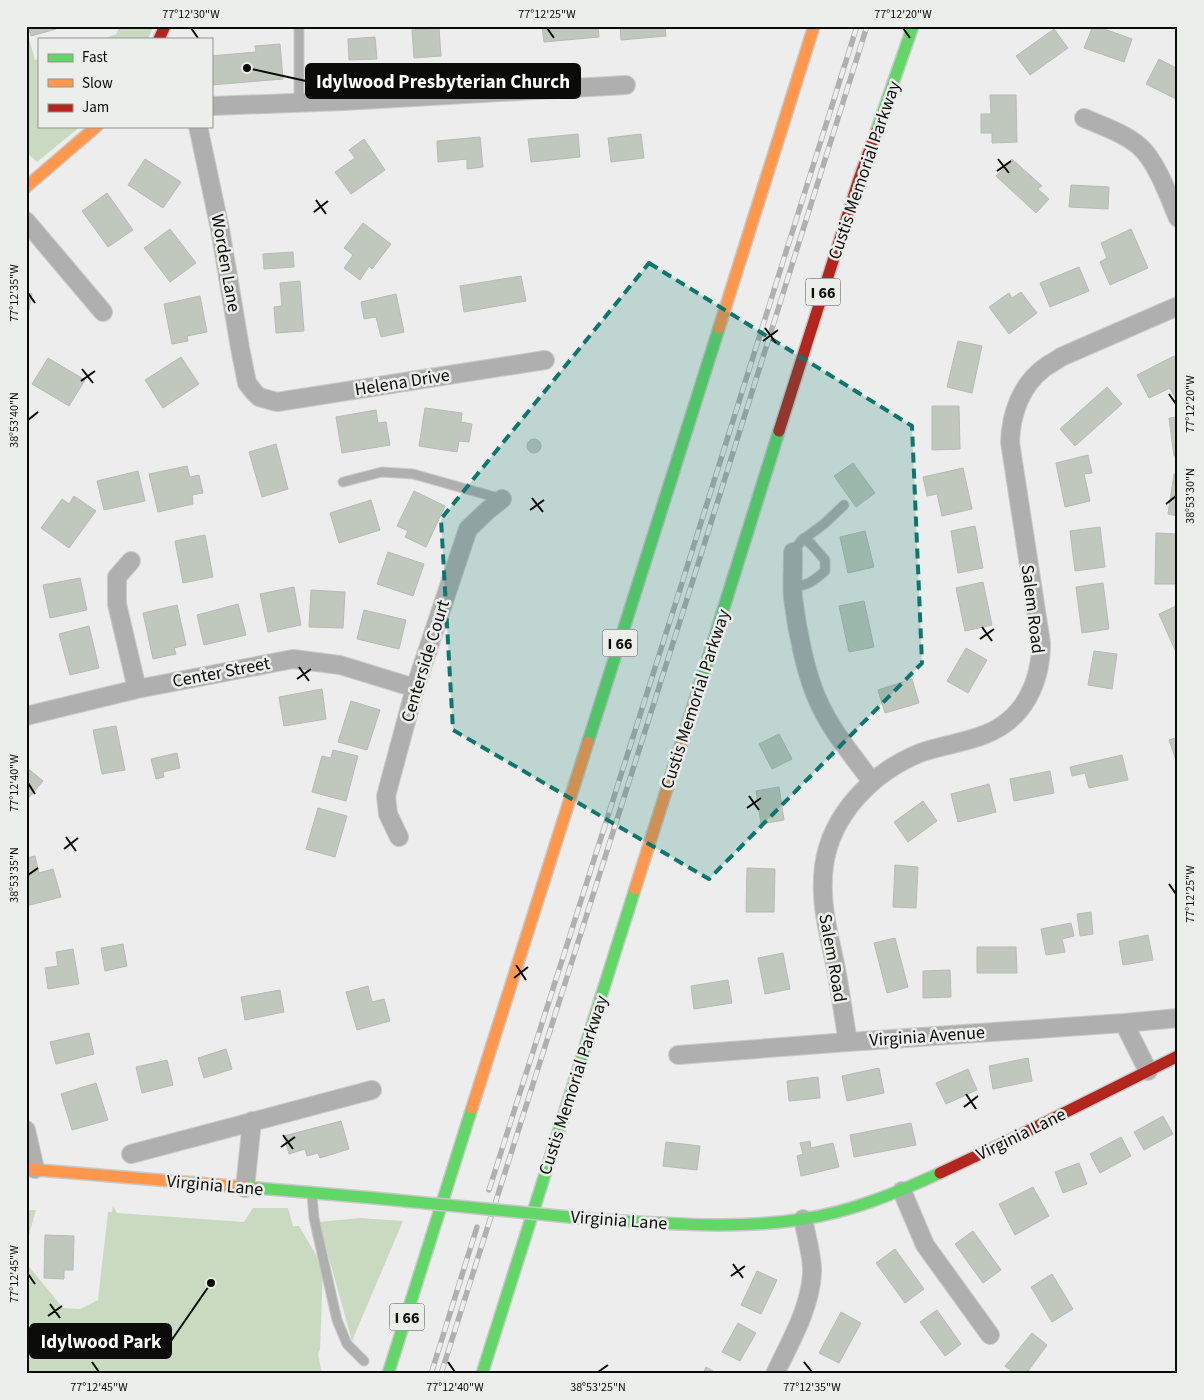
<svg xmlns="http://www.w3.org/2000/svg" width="1204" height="1400" font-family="'Source Sans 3',sans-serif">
<rect width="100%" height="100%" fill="#ecedec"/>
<path fill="#c9dac1" d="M120 26H154L148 39H103L116 34Z
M26 28 35 60 39 59V126H81L37 162 26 152V134L29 127 26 117Z
M113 1206 117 1213 244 1222 253 1208H288L293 1226H299L323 1267 320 1349 318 1354 322 1374H26V1263L63 1308 80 1309 98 1300 108 1212H112Z
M26 1210H36L26 1245Z
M360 1218 403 1221 352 1341 319 1222Z"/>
<path fill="#c0c7bc" stroke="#b8b9b8" d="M28 26H56V29L31 36Z
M542 26H598L599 37 544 42Z
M620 26H665L666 36 621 40Z
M1093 26H1096L1132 39 1124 62 1084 48Z
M439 28 441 56 414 58 412 30Z
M1054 29 1068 48 1030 75 1016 56Z
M375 37 377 59 349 60 348 39Z
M280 44 283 79 211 85V56L256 52 255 46Z
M1159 59 1178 69V100L1146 84Z
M990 95H1016L1017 142 992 143V133H981V114H991Z
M578 134 580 157 531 162 528 139Z
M641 134 644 158 611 162 608 138Z
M480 137 483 167 467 169V159L438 162 437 141Z
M364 139 385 170 351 194 335 172 355 158 349 150Z
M145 159 181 182 163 208 128 185Z
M1012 159 1042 186 1038 189 1049 199 1036 213 996 176Z
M1071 185 1109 187 1108 209 1069 207Z
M107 193 133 230 108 247 82 211Z
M363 223 391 244 372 269 369 266 360 280 344 268 353 255 344 248Z
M170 229 196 263 170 282 144 248Z
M1131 229 1148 268 1110 285 1100 262 1107 258 1101 243Z
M293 252 294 267 264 269 263 254Z
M1079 267 1089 291 1050 307 1040 283Z
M521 276 526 301 464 312 460 286Z
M300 281 304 331 276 333 274 307 282 306 280 283Z
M1021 292 1037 313 1009 334 989 307 1009 293 1012 298Z
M26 293 32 294 26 325Z
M396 294 404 332 381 337 376 317 364 319 361 302Z
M200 296 207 332 187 336 188 341 172 344 164 304Z
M958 341 982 346 972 393 947 387Z
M1174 356 1178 363V400H1176L1170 388 1149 398 1137 375Z
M181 357 199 384 163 408 145 380Z
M48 358 85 380 69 406 32 384Z
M1107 387 1122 404 1075 446 1060 429Z
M932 406H959L960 449 932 450Z
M425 408 462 413 461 422 472 424 469 442 459 441 457 452 419 446Z
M376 410 378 423 386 422 390 445 342 453 336 417Z
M1178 417V455L1174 456 1169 418Z
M527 446a7 7 0 1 1 14 0a7 7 0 1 1-14 0Z
M276 444 288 489 262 497 249 452Z
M1088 455 1092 473 1084 474 1090 501 1065 507 1056 463Z
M853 463 875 493 856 507 834 476Z
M187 466 190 477 199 475 203 493 192 495 193 504 158 512 149 474Z
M963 468 972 509 942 516 937 494 927 496 923 477Z
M138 471 145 501 104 510 97 481Z
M1174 474H1178V516L1168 514Z
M414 491 445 506 426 547 405 537 408 531 397 526Z
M74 496 96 511 69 548 41 528 62 499 69 504Z
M371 500 380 530 339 543 330 513Z
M975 526 983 568 958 573 951 531Z
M1100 527 1105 567 1075 571 1070 531Z
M865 531 874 567 848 573 840 537Z
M1156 533 1178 534V584H1155Z
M205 535 213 577 183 583 175 541Z
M388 552 424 564 413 596 377 584Z
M80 578 87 610 50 618 43 585Z
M983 582 992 625 965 631 956 588Z
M1103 583 1109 629 1082 633 1076 587Z
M294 587 301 625 268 632 260 594Z
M311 590 345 592 343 628 309 627Z
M864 601 874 647 849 652 839 606Z
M238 604 246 635 204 645 197 615Z
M177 605 186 645 174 648 176 654 153 659 143 613Z
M1178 605V648L1175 650 1159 614Z
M364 610 406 620 399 649 357 639Z
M89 626 99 668 70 675 59 634Z
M966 648 987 660 968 693 947 681Z
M1094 651 1117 654 1112 689 1088 685Z
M912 679 919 703 885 713 878 690Z
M322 689 326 719 284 726 279 697Z
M351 701 380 710 367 750 338 742Z
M116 726 125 770 102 774 93 730Z
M779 734 792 759 772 769 759 744Z
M1178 737V766L1169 740Z
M333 750 358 756 346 801 312 792 322 756 331 758Z
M177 753 180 768 163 772 164 777 156 779 151 759Z
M1122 755 1128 780 1089 788 1085 773 1072 776 1070 767Z
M26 767 43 781 26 801Z
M1050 771 1054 793 1014 801 1010 779Z
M989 784 996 812 958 822 951 794Z
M779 787 784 820 761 824 756 791Z
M923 801 937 821 908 842 894 822Z
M318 808 347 816 335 857 306 849Z
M35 856 39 873 53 869 61 897 26 906V858Z
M895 865 918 867 916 908 893 907Z
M747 868 775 869 774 912H746Z
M1091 912 1093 934 1080 936 1077 914Z
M1071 923 1074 936 1062 939 1065 952 1046 955 1041 929Z
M1148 935 1153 960 1123 965 1119 941Z
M895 938 908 987 887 993 874 943Z
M123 944 127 966 105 971 101 948Z
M977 947H1016L1017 973H977Z
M73 949 79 984 48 989 45 968 58 966 56 952Z
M783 953 790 989 765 994 758 958Z
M950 970 951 997 923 998V971Z
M728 980 732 1003 694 1009 691 986Z
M368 986 372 1002 384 999 390 1021 357 1030 346 992Z
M280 990 284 1012 245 1020 241 997Z
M89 1033 94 1054 56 1064 50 1042Z
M226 1049 232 1069 204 1078 198 1058Z
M1028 1058 1032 1081 993 1089 989 1066Z
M167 1060 173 1085 142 1093 136 1067Z
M879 1068 884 1093 847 1101 842 1076Z
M968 1069 977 1090 946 1104 936 1083Z
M818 1077 820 1098 789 1101 787 1081Z
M96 1083 108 1120 72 1130 61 1094Z
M1163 1116 1173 1134 1144 1150 1134 1132Z
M341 1121 349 1149 320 1158 318 1153 307 1156 305 1149 289 1154 284 1136Z
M911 1123 916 1145 854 1157 850 1135Z
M1121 1137 1131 1156 1100 1173 1090 1154Z
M810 1141 811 1148 833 1143 839 1167 801 1176 797 1156 803 1154 800 1143Z
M666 1142 700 1146 697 1170 663 1166Z
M1079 1163 1087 1184 1063 1193 1055 1172Z
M1033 1187 1049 1216 1015 1235 999 1204Z
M973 1231 1001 1270 983 1283 955 1244Z
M45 1235 74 1236 73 1270H64V1279L44 1278Z
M895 1249 924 1289 905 1303 876 1263Z
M757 1271 777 1280 761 1314 741 1305Z
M1052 1274 1073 1309 1052 1322 1031 1287Z
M937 1310 961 1344 945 1356 920 1322Z
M841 1312 861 1323 839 1363 819 1353Z
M738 1323 756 1333 740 1361 722 1352Z
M1032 1333 1047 1345 1026 1374H1016L1005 1366Z
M706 1367 718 1374H703Z"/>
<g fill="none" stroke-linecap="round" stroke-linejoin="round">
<defs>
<path id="lane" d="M299 103V26
M343 482 382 472 413 474 502 499
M793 552 801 541 824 524 844 505
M793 587C807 586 815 580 825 571V560L812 545 804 538
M312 1195 314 1218 337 1320 347 1344 364 1361"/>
<path id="street" d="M211 106 344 101 626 85
M1084 118C1102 126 1124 133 1139 146 1156 160 1169 197 1178 218
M198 126 220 229 240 348 247 383 254 392 259 397 277 402 545 360
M26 221 103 312
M793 552C793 567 792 583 793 598 797 630 806 677 820 705 833 733 854 757 872 782
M131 561 117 577V604L137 689
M26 716 137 689 293 659 340 665 415 688
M399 837 388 814 386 796 415 688 468 529 488 510 502 499
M1124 1023 1148 1071
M848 1042C844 1019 841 997 837 974 830 937 819 905 824 866 831 814 873 772 920 753 941 745 965 743 986 734 1024 719 1041 682 1041 643L1010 442C1011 414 1021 385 1044 368 1049 364 1056 361 1061 357L1178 306
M678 1055 848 1042 1124 1023 1178 1018
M26 1130 35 1169
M131 1154 372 1090
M245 1188 252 1121
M902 1191 925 1245 990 1335
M775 1374C790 1342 810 1309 812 1273 813 1259 806 1234 803 1219"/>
<path id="fast" d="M876 132 913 26
M696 697 779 431
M588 742 719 328
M244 1187 374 1198
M600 1220C667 1223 736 1230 803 1219 851 1212 896 1193 940 1173
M388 1374 472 1108
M482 1374 635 889"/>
<path id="slow" d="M26 187 97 126
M719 328 814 26
M635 889 696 697
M472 1108 588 742
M26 1169 244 1187"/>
<path id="jam" d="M159 39 165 26
M779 431 859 179 876 132
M940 1173 1012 1139 1178 1056"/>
</defs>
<use href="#lane" stroke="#c8c9c8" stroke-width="11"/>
<use href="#street" stroke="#c8c9c8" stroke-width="20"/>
<use href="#fast" stroke="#c8c9c8" stroke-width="14"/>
<use href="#slow" stroke="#c8c9c8" stroke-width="14"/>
<use href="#jam" stroke="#c8c9c8" stroke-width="14"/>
<use href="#lane" stroke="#afafaf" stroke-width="9"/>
<use href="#street" stroke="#afafaf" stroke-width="18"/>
<use href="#fast" stroke="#63d668" stroke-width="11"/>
<use href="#slow" stroke="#ff974d" stroke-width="11"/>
<use href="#jam" stroke="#b3261e" stroke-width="11"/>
<defs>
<path id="rail" d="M489 1190 682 583 857 26
M431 1374 477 1227
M441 1374 693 580 867 26"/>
</defs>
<use href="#rail" stroke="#b0b0b0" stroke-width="5.5"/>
<use href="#rail" stroke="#eceeeb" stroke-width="4" stroke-dasharray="11" stroke-linecap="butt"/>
<defs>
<path id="fast-bridge" d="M374 1198 600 1220"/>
</defs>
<use href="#fast-bridge" stroke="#c8c9c8" stroke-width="14" stroke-linecap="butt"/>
<use href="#fast-bridge" stroke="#63d668" stroke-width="11"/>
</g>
<path fill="#0f766e" fill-opacity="0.2" stroke="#0f766e" stroke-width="4" stroke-dasharray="10 6" stroke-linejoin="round" d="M649 263 912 426 922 663 709 879 453 730 441 519Z"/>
<path fill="none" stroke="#0b0b0a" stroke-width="2" d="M191 28 198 38M547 28 554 38M903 28 910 38M998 159 1009 173M997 171 1011 161M316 200 326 214M314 212 328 201M28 293 35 303M765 328 776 343M763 341 778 330M82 369 93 383M81 381 95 371M1169 394 1176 404M28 420 38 412M532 498 543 512M1166 504 1176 496M530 510 544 500M982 627 992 641M980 639 994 629M299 667 309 681M297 679 311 669M28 783 35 794M749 796 759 810M747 808 761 798M66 837 76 851M64 849 78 838M28 875 38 868M1169 884 1176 894M516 965 526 980M514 978 528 967M966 1094 976 1109M964 1107 978 1096M283 1135 293 1149M281 1147 295 1137M733 1264 743 1278M28 1274 35 1284M731 1276 745 1266M50 1304 60 1318M48 1316 62 1306M92 1362 99 1372M448 1362 455 1372M804 1362 812 1372M598 1372 608 1365"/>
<g text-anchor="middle" stroke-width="5" stroke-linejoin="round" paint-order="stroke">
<g fill="#eceeeb" stroke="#4e4f4e" stroke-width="1">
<rect x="805.5" y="278.5" width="35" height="27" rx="4"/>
<rect x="602.5" y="629.5" width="35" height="27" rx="4"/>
<rect x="389.5" y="1303.5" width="35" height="27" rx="4"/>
</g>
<g font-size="16" font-weight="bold" fill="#0b0b0a">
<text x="823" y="298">I 66</text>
<text x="620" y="649">I 66</text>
<text x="407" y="1323">I 66</text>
</g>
<g font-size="18" fill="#0b0b0a" stroke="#eceeeb">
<text transform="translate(864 170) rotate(-71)" y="6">Custis Memorial Parkway</text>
<text transform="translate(226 263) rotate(80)" y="6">Worden Lane</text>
<text transform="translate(402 382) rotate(-9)" y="6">Helena Drive</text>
<text transform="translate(1033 609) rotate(83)" y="6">Salem Road</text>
<text transform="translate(425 661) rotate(-73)" y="6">Centerside Court</text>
<text transform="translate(221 672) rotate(-11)" y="6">Center Street</text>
<text transform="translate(695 699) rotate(-72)" y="6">Custis Memorial Parkway</text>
<text transform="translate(833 958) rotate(80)" y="6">Salem Road</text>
<text transform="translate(927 1036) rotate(-4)" y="6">Virginia Avenue</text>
<text transform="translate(573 1085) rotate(-72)" y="6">Custis Memorial Parkway</text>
<text transform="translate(1021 1134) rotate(-26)" y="6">Virginia Lane</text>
<text transform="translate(215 1185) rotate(5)" y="6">Virginia Lane</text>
<text transform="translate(619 1220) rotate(4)" y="6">Virginia Lane</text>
</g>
</g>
<path fill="none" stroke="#0b0b0a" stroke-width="2" d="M247 68L306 81M211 1283L171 1341"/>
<g fill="#0b0b0a" stroke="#eceeeb" stroke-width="2">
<circle cx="247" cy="68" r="5"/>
<circle cx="211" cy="1283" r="5"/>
</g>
<g fill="#0b0b0a" stroke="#0b0b0a" stroke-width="2">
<rect x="306" y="64" width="274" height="34" rx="5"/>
<rect x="30" y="1324" width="141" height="34" rx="5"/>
</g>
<g font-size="19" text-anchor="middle" font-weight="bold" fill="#fff">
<text x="443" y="88">Idylwood Presbyterian Church</text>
<text x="101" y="1348">Idylwood Park</text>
</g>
<rect width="1204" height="1400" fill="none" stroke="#eceeeb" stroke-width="55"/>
<rect x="38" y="38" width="175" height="90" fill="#eceeeb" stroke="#929391"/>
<rect x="48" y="54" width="25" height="8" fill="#63d668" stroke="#929391"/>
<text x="82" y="62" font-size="15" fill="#0b0b0a">Fast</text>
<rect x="48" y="79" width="25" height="8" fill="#ff974d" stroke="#929391"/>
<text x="82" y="88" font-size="15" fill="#0b0b0a">Slow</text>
<rect x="48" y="104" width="25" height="8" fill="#b3261e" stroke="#929391"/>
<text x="82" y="112" font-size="15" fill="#0b0b0a">Jam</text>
<rect x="28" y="28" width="1148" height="1344" fill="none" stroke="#0b0b0a" stroke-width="2"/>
<g font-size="12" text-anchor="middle" fill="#0b0b0a">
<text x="191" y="18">77°12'30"W</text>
<text x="547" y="18">77°12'25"W</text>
<text x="903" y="18">77°12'20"W</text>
<text transform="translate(14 293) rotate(-90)" y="4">77°12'35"W</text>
<text transform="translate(1190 404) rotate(-90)" y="4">77°12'20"W</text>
<text transform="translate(14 420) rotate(-90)" y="4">38°53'40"N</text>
<text transform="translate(1190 496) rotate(-90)" y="4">38°53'30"N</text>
<text transform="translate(14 783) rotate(-90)" y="4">77°12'40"W</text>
<text transform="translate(14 875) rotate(-90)" y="4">38°53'35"N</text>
<text transform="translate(1190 894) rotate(-90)" y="4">77°12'25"W</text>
<text transform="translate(14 1274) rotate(-90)" y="4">77°12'45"W</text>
<text x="99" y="1391">77°12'45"W</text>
<text x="455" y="1391">77°12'40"W</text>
<text x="598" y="1391">38°53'25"N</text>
<text x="812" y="1391">77°12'35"W</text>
</g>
</svg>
